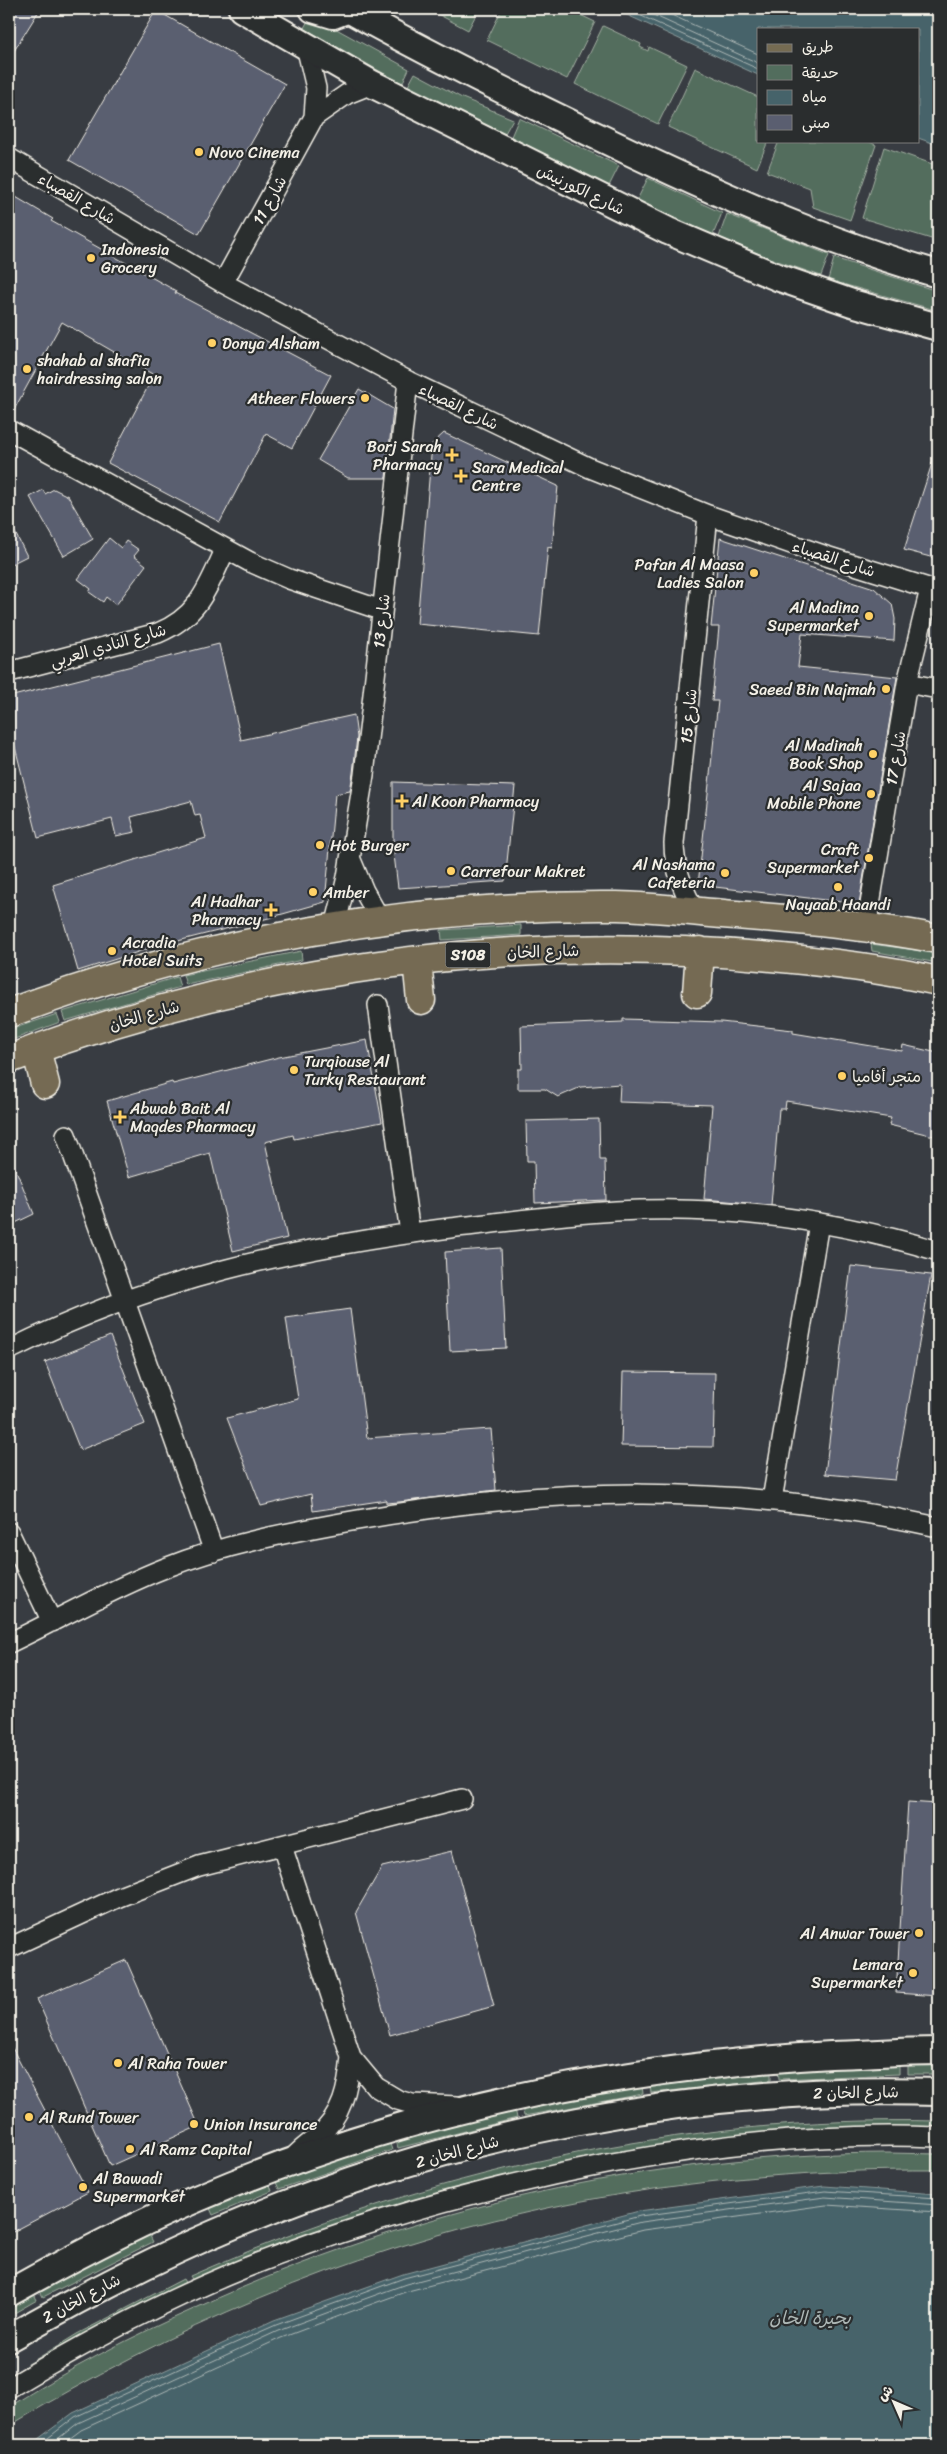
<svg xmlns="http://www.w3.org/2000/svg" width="947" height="2454" font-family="Sriracha,'Playpen Sans Arabic',sans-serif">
<rect width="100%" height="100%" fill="#383c42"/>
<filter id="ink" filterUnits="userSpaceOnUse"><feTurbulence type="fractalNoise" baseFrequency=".02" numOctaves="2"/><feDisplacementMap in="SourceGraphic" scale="10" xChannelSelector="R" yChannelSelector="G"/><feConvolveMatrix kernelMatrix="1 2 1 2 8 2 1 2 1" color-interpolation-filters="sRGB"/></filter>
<g filter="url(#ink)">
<path fill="#526d5d" stroke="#a3afa2" d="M428 9H479L468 30Z
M502 9H568L595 22 567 79 487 40Z
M311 15 409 69 402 84 304 28Z
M603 26 641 44 640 47 648 51 649 47 687 65 658 124 575 84Z
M695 68 758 97V141H768L757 168 668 127Z
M415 73 460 97 513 119 504 135 408 86Z
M519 118 619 166 609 186 510 139Z
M779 141H868L876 145 850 220 813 207 810 188 767 172Z
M884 147 938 166V241L862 218Z
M648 178 722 213 713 235 637 200Z
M727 214 829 255 821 276 769 258 719 237Z
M834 258 937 291 932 309 828 280Z
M521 925V935L442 940 441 930Z
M871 944 938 953V963L872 951Z
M301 951 302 960 186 985 183 975Z
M177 977 180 987 65 1021 62 1012Z
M57 1014 60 1022 9 1041V1030Z
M899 2064V2074L779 2079 778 2069Z
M908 2064H938V2074H908Z
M771 2070V2080L651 2093 650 2085Z
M642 2085 643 2094 524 2116 522 2107Z
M515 2109 517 2118 398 2148 396 2140Z
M938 2121V2130C820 2136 699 2136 582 2159 451 2184 321 2239 195 2284L190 2276C426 2172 681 2115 938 2121Z
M389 2141 392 2150 279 2189 275 2180Z
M888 2153 938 2154V2170C801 2169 663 2182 529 2212 346 2252 169 2329 9 2426V2407C68 2369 133 2336 198 2307 415 2208 649 2154 888 2153Z
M269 2182 272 2191 213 2215 209 2206Z
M149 2234 153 2242 43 2297 39 2289Z
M183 2279 188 2288 9 2383V2376L77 2334Z
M33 2292 37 2300 9 2316V2306Z"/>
<path fill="#46636a" stroke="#8c9c9c" d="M614 9H938V145L918 138V29H758V75Z
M824 2186 938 2194V2445H30L73 2413 157 2374 274 2320 403 2274 639 2211Z"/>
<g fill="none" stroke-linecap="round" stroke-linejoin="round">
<path stroke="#aeb8b6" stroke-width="1" d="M626 9 758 69
M640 9 758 63
M658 9 758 54
M39 2445 75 2417 224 2348 276 2325 404 2278 640 2216 825 2191 938 2198
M50 2445 78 2423 278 2331 348 2305 406 2284 606 2231 641 2222 825 2197 938 2205
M61 2445 81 2430 281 2338 350 2312 408 2291 608 2239 643 2230 826 2205 938 2212"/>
</g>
<path fill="#5a5e70" stroke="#f4f1e8" d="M9 9H40L9 59Z
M156 10 285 84 199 234 69 160Z
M9 193 53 219 51 221 176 291 175 293 331 375 292 448 266 434 220 522 108 463 154 375 62 322 9 419Z
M359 389 393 409 386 478H348L318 460Z
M444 433 558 486 552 548 548 547 539 636 417 624 432 444Z
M936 451H938V559L904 550Z
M54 489 68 496 93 539 64 556 30 497 43 490 45 494Z
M9 521 27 556 9 565Z
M109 538 121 548 126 541 139 550 134 556 146 565 116 605 106 597 103 602 89 592 91 589 78 579Z
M720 538 874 588 892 604 895 619 894 641 802 634 798 667 897 677 859 904 698 885 718 701H712L719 627H711Z
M219 644 241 740 354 715 357 737 353 773 350 791 335 794 325 902 265 919 154 947 78 971 53 885 206 838 200 815 195 816 191 801 131 817 135 832 116 836 112 819 38 838 9 723V697Z
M393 782 515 786 505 881 398 888 393 846Z
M623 1019 721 1022 793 1030V1033L902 1051 903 1045 938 1053V1137L889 1125 891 1118 786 1101 785 1109H779L771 1205 704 1199 712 1105 619 1102 620 1084 581 1087 558 1097 545 1089H518V1069H522L521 1026 623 1022Z
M367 1040 382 1122 294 1139 293 1135 265 1142 287 1238 233 1251 210 1153 129 1177 107 1101 172 1082 173 1084 279 1057Z
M599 1119 600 1160H605L606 1200 535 1203 534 1161H527L526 1121Z
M9 1153 34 1214 9 1226Z
M501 1248 506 1348 450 1351 445 1252Z
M851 1266 931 1275 895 1480 825 1474Z
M350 1309 367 1438 491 1429 496 1490 399 1502 386 1503V1500L313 1511 311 1494 261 1506 227 1418 298 1399 286 1318Z
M110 1336 145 1424 80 1450 45 1362Z
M623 1372 715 1373 713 1447 621 1446Z
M908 1802 938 1804V1996L896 1993Z
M452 1851 494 2006 390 2035 356 1912 382 1867Z
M126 1960 199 2126 110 2166 37 1999Z
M9 2042 88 2192 9 2234Z"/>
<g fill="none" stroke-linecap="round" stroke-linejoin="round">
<defs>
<path id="street" d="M306 46 316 88 314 117
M9 158 223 283 408 381 590 468 708 515 823 555 938 591
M223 283 314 117 347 94 372 84
M9 430 250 562 289 579 381 610
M9 672 158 633C199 616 208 587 225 550
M907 683 938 689
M351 860 364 891 381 921
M695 912C683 890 674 868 674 843L708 515
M335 927 347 877 364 775 408 381
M866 928 907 683 930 589
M378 1005 410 1233
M66 1135 214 1552
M9 1350C152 1279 292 1248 450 1228 505 1222 561 1214 616 1211 725 1205 835 1220 938 1251
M772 1500 819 1223
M9 1532 52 1622
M9 1643C61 1618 111 1589 165 1568 223 1545 285 1533 346 1522 547 1485 739 1483 938 1527
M282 1846 351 2057 376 2087 398 2100 412 2104 457 2106
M9 1948 119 1897 199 1866 462 1799
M294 2157C301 2149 309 2144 317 2137 343 2116 348 2088 351 2057
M9 2388C84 2343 163 2301 245 2268 363 2221 486 2187 612 2163 719 2144 829 2132 938 2137"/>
<path id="secondary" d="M242 9 372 84 668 231 777 277 852 303 938 327
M313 9 333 15 349 9
M348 9C432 56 518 98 605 140 713 192 822 241 938 274
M9 2293C70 2259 132 2226 196 2199 398 2113 612 2067 831 2055 867 2054 902 2051 938 2051
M9 2338C81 2297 155 2258 232 2226 452 2133 699 2084 938 2092"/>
<path id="primary" d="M417 961 421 1000
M697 993 700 951
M9 1013C203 941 410 904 617 906 657 907 696 912 736 915 803 920 872 926 938 939
M36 1049 45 1084
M9 1059C247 969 506 933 760 956 820 961 880 968 938 981"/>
</defs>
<use href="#street" stroke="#f4f1e8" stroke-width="22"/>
<use href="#secondary" stroke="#f4f1e8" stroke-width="30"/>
<use href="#primary" stroke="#f4f1e8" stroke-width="31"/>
<use href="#street" stroke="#2a2d2e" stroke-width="19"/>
<use href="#secondary" stroke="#2a2d2e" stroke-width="26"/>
<use href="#primary" stroke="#756b52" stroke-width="28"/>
</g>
</g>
<g fill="#ffd166" stroke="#2a2d2e" stroke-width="2">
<circle cx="199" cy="152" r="5"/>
<circle cx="91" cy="258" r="5"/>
<circle cx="212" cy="343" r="5"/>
<circle cx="27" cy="369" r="5"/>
<circle cx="365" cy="398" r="5"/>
<path d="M449.5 447.5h5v5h5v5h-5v5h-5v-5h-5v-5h5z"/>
<path d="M458.5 468.5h5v5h5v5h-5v5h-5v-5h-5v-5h5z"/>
<circle cx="754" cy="573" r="5"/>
<circle cx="869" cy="616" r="5"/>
<circle cx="886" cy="689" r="5"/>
<circle cx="873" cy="754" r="5"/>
<circle cx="871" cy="794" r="5"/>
<path d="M399.5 793.5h5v5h5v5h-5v5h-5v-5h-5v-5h5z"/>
<circle cx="320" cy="845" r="5"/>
<circle cx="869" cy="858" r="5"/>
<circle cx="451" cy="871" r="5"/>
<circle cx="725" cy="873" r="5"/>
<circle cx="838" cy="887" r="5"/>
<circle cx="313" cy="892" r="5"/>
<path d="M268.5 902.5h5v5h5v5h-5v5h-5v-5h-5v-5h5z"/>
<circle cx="112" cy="951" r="5"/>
<circle cx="294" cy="1070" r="5"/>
<circle cx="842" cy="1076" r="5"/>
<path d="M117.5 1109.5h5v5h5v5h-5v5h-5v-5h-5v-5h5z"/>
<circle cx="919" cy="1933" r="5"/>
<circle cx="913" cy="1973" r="5"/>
<circle cx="118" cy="2063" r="5"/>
<circle cx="29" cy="2117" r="5"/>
<circle cx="194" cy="2124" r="5"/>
<circle cx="130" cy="2149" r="5"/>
<circle cx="83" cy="2187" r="5"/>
</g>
<g text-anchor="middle" stroke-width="4.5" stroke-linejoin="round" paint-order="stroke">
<rect fill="#2a2d2e" stroke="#b7b6b0" stroke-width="1" x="445.5" y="942.5" width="45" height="25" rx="4"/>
<g font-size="15" font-weight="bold" fill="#f4f1e8">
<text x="468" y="960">S108</text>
</g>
<g font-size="16" fill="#f4f1e8" stroke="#2a2d2e" text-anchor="start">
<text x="209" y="158">Novo Cinema</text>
<text x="101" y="255">Indonesia<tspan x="101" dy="18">Grocery</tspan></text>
<text x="222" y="349">Donya Alsham</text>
<text x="37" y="366">shahab al shafia<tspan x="37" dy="18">hairdressing salon</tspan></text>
<text x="355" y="404" text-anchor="end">Atheer Flowers</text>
<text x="442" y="452" text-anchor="end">Borj Sarah<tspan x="442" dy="18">Pharmacy</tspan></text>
<text x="472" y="473">Sara Medical<tspan x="472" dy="18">Centre</tspan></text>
<text x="744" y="570" text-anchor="end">Pafan Al Maasa<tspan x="744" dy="18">Ladies Salon</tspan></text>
<text x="859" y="613" text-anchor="end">Al Madina<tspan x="859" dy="18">Supermarket</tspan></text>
<text x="876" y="695" text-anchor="end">Saeed Bin Najmah</text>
<text x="863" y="751" text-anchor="end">Al Madinah<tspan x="863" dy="18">Book Shop</tspan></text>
<text x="861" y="791" text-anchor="end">Al Sajaa<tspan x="861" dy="18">Mobile Phone</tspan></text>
<text x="412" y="807">Al Koon Pharmacy</text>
<text x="330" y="851">Hot Burger</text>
<text x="859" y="855" text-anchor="end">Craft<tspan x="859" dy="18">Supermarket</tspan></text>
<text x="715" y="870" text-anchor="end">Al Nashama<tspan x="715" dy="18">Cafeteria</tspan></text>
<text x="461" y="877">Carrefour Makret</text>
<text x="323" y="898">Amber</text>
<text x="261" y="907" text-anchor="end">Al Hadhar<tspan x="261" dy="18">Pharmacy</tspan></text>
<text x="838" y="910" text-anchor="middle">Nayaab Haandi</text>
<text x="122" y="948">Acradia<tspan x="122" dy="18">Hotel Suits</tspan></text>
<text x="304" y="1067">Turqiouse Al<tspan x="304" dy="18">Turky Restaurant</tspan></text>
<text x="852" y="1082">متجر أفاميا</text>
<text x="130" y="1114">Abwab Bait Al<tspan x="130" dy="18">Maqdes Pharmacy</tspan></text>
<text x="909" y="1939" text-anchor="end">Al Anwar Tower</text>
<text x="903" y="1970" text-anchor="end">Lemara<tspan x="903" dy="18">Supermarket</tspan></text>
<text x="128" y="2069">Al Raha Tower</text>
<text x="39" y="2123">Al Rund Tower</text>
<text x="204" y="2130">Union Insurance</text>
<text x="140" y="2155">Al Ramz Capital</text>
<text x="93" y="2184">Al Bawadi<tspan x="93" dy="18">Supermarket</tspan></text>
</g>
<g font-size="16" fill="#f4f1e8" stroke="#2a2d2e">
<text transform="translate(581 189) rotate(26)" y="6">شارع الكورنيش</text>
<text transform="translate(77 198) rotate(30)" y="6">شارع القصباء</text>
<text transform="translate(269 200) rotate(-61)" y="6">شارع 11</text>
<text transform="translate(459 406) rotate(26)" y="6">شارع القصباء</text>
<text transform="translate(834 558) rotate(18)" y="6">شارع القصباء</text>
<text transform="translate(381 621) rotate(-84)" y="6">شارع 13</text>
<text transform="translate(108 645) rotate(-16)" y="6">شارع النادي العربي</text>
<text transform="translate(688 716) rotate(-84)" y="6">شارع 15</text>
<text transform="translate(895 758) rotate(-80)" y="6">شارع 17</text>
<text transform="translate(543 951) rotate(-2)" y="6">شارع الخان</text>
<text transform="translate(144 1015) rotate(-16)" y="6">شارع الخان</text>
<text transform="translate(856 2092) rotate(-1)" y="6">شارع الخان 2</text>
<text transform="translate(457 2151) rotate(-15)" y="6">شارع الخان 2</text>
<text transform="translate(81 2298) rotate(-28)" y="6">شارع الخان 2</text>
</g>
<g font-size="18" font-style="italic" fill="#aeb8b6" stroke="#2a2d2e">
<text x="810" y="2324">بحيرة الخان</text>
</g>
</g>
<rect width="947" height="2454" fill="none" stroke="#2a2d2e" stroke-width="30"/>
<rect x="15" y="15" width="917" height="2424" fill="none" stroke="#f4f1e8" stroke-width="2" filter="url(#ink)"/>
<rect x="757" y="28" width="162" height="115" fill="#2a2d2e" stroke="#7b7b78"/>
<rect x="767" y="44" width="25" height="8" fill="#756b52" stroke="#7b7b78"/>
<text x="802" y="52" font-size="15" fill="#f4f1e8">طريق</text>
<rect x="767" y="65" width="25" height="15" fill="#526d5d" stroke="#7b7b78"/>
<text x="802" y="78" font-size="15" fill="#f4f1e8">حديقة</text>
<rect x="767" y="90" width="25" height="15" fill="#46636a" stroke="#7b7b78"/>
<text x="802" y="102" font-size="15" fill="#f4f1e8">مياه</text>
<rect x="767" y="115" width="25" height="15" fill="#5a5e70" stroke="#7b7b78"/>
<text x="802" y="128" font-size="15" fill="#f4f1e8">مبنى</text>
<g transform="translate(894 2402) rotate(315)" stroke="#2a2d2e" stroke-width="4" paint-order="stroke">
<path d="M0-4L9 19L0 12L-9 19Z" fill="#f4f1e8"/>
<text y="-8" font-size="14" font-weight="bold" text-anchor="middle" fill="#f4f1e8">ش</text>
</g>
</svg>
